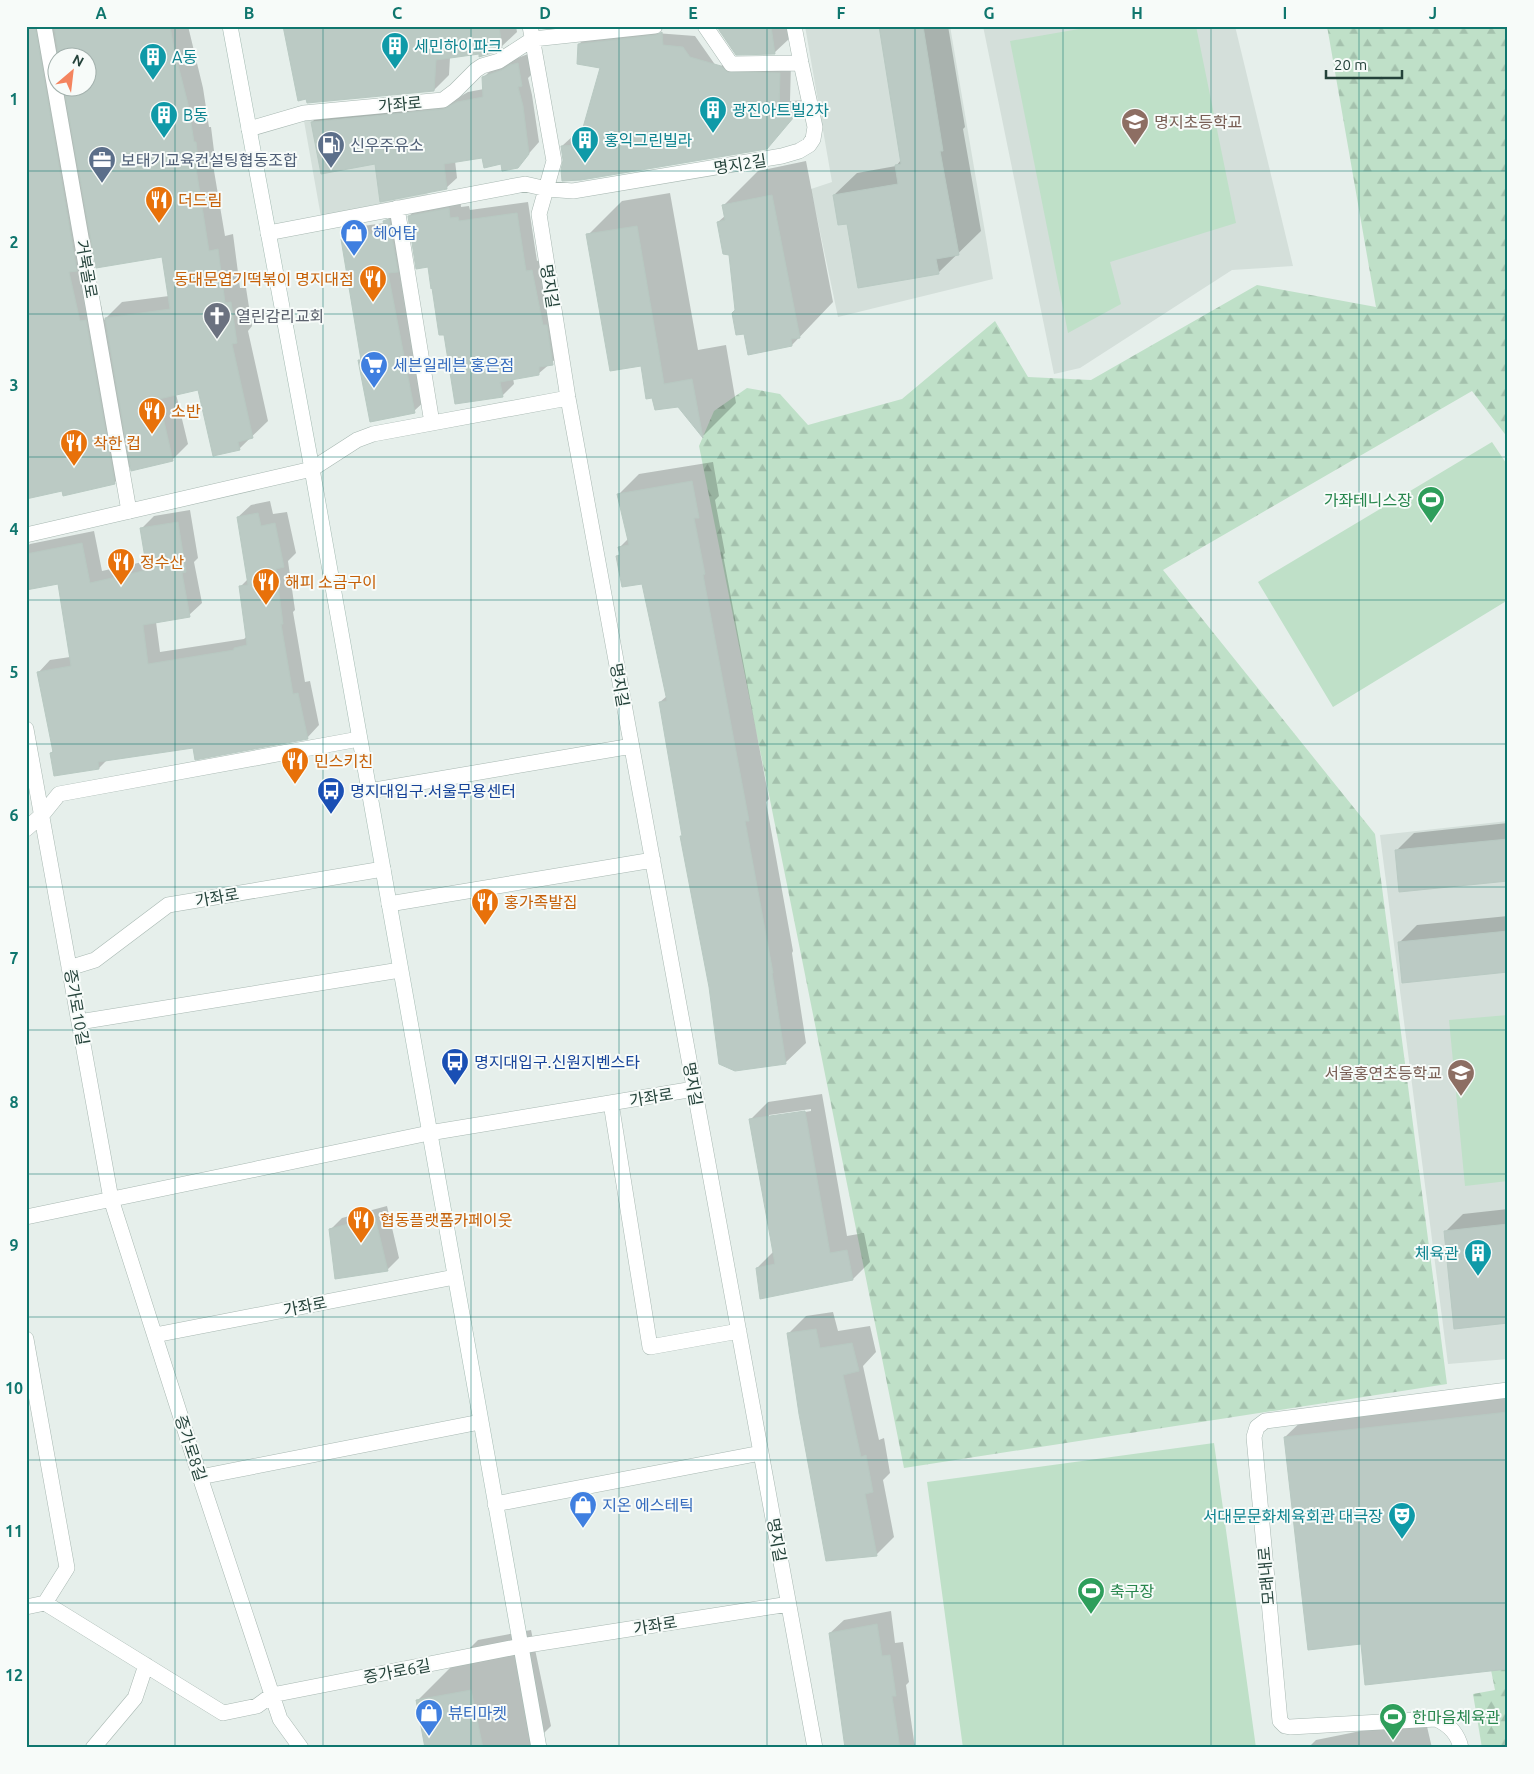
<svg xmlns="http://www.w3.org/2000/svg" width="1534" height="1774" font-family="Ubuntu,'Noto Sans KR',sans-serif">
<defs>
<pattern id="forest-firs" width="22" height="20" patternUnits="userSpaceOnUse" patternTransform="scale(1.25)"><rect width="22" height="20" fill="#bfe0c8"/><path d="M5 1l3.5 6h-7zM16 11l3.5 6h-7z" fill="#a4c1ad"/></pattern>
</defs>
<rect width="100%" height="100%" fill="#e6efeb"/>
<path fill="#d4dfda" d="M805 26H950L993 279 838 317 811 189 832 182Z
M983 26H1235L1293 266 1232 270 1080 368 1054 374Z
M408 108 428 196 321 217 304 121Z
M1508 821V1359L1448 1364 1380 835Z"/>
<path fill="#bfe0c8" d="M1096 26H1196L1236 223 1110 262 1121 304 1068 333 1010 41Z
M1492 442 1508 466V600L1333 707 1258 582Z
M1508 1015V1181L1465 1186 1449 1020Z
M1214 1443 1256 1748H963L927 1482Z"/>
<path fill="url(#forest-firs)" d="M1327 26H1508V438L1472 391 1163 570 1375 834 1447 1384 904 1468 699 446 714 411 747 388 780 394 808 425 902 399 995 321 1028 377 1091 380 1257 285 1376 307Z
M1508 1622V1748H1482L1473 1694 1495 1690 1482 1625Z"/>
<path fill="#0003" fill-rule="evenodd" d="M26 26H188L203 88 209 127H211L214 151 211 153 225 236 233 234 240 288H246L252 326 248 331 268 421 239 449 198 389 176 394 188 444 172 460 132 465 114 483 63 490ZM58 58H88V88H58ZM94 252 163 255 169 296 122 302 104 320 101 305 95 306 85 261Z
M284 26H516L517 32 501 47 480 53 450 57 449 75 434 90Z
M720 26H788L790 38 774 53Z
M880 26H948L965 127 963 129 981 231 938 273 848 222 834 195 857 173 896 166 901 160Z
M991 26H1003L991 29Z
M616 30 695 36 723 76 721 66 733 55 738 61 791 62 790 101 808 100 766 148 565 160 562 146 574 135 583 134 601 67 579 44 591 32Z
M528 54 531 75 528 78 532 95 539 142 517 167 483 157 455 161 457 178 446 188 376 162 312 122 322 112 456 99 468 92 484 89 483 78 494 67Z
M806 161 833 302 792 345 745 332 737 310 731 254 718 222 726 215 724 205 758 171Z
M670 193 698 350 726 345 736 403 703 436 679 405 642 365 588 235 622 201Z
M460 197 461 207 469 206 470 210 528 202 537 261 544 259 564 352 538 374 513 378 514 384 502 396 445 333 429 265 409 216 421 205Z
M396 209 426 400 414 411 360 361 362 358 343 239 355 227 385 223Z
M713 462 719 496 715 500 725 553 723 555 769 799 766 802 793 951 792 953 806 1043 785 1063 710 986 681 837 683 834 660 702 667 696 643 583 617 557 621 553 620 547 628 539 619 494 639 474Z
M270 501 273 514 287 512 296 553 288 561 295 610 293 612 305 682 310 681 319 725 307 738 194 747 107 760 99 768 51 753 54 750 38 673 50 660 70 657 59 583 26 589V547L30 544 94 531 102 571 147 561 141 529 154 516 190 510 198 558 194 562 202 603 189 615 156 622 160 652 244 639 247 636 240 587 249 578 238 517 251 505Z
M1508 823V880L1396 851 1414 833Z
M1508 916V971L1399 943 1417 925Z
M822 1094 847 1236 864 1233 870 1262 853 1279 757 1268 774 1251 750 1120 768 1102ZM811 1109V1111L769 1118V1115Z
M387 1206 399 1258 387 1270 330 1230 342 1218Z
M1508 1209V1322L1446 1231 1463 1214Z
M833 1312 838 1331 870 1326 876 1352 863 1366 879 1440 884 1438 890 1473 883 1480 894 1537 876 1555 788 1334 806 1316Z
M1508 1392V1668L1362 1643 1285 1437 1309 1414Z
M891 1611 895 1643 903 1642 909 1682 906 1685 915 1748H847L830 1633 844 1620Z
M531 1630 551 1726 529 1748H427L417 1701 478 1640Z
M1425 1718 1432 1748H1308L1316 1740Z"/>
<path fill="#bbcac4" stroke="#b8c9c2" d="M26 26H35L77 271 69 272 80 321 86 320 115 484 63 496 62 491 26 499Z
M54 26H170L174 49 188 104 194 142H196L199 167 196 168 209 251 218 249 225 303 231 302 237 343 232 344 253 438 238 442 240 450 213 456 198 390 159 399 173 461 131 471 105 318 170 309 162 257 96 268 64 88H88V58H59Z
M283 26H499L502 48 495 52 479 57V54L436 60 434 91 307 103 306 99 298 101Z
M718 26H771L775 54 736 55 719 30Z
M879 26H923L943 151H940L959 255 936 259 939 274 858 288 847 224 838 225 833 195 898 184 895 165 901 164Z
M662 32 663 45 683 47 690 57 721 66 727 72 780 73 779 112 799 111 767 149 581 180 562 181 561 170 563 160 561 146 578 145 600 68 577 64 578 44 656 35Z
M518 63 522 86 518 87 523 106 529 154 518 168 502 171 501 164 484 168 482 158 444 164 447 189 380 202 375 164 321 174 311 122 444 109 457 102 483 97 482 77 502 70 510 65Z
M772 195 800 338 791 339 792 346 748 355 744 334 736 335 732 313 735 310 729 255 723 254 717 222 725 220 722 205Z
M449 208 450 218 458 217 459 221 517 213 526 271 532 270 543 325H547L553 365 539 367V375L500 382 503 397 455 404 444 335H439L432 288 431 289 428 267 416 269 408 216Z
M389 219 398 272 388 273 415 413 370 422 358 360H361L341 239 385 232 383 221Z
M637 226 664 384 692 379 703 438 678 407 655 410 652 398 646 399 641 366 610 371 586 234Z
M692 481 699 518H694L705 574 703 575 749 821H745L773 973H772L786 1064 735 1071 719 1064 709 987 680 836H682L659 702 667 701 642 584 622 587 616 556 620 555 618 547 629 545 617 494Z
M258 513 261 526 275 523 284 567 276 569 283 624H281L293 694 298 693 308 739 195 760 193 748 98 762 99 769 54 776 50 753 53 752 37 672 71 666 58 584 26 590V554L82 543 90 583 147 570 140 528 178 522 186 572 182 573 190 617 143 625 148 664 234 650V648L247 645 239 586 248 585 237 517Z
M1508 839V881L1399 892 1395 850Z
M1508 931V972L1402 983 1398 942Z
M805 1111 830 1253 847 1250 853 1280 760 1299 756 1268 775 1264 749 1119Z
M375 1217 388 1271 335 1279 329 1229Z
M1508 1224V1323L1454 1329 1444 1231Z
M816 1329 820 1348 852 1343 859 1371 843 1375 861 1457 866 1455 873 1492 865 1494 877 1556 826 1561 799 1414 787 1333Z
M1508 1412V1669L1365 1685 1361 1644 1308 1650 1284 1437Z
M877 1624 882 1656 890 1655 896 1696H892L900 1748H845L829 1633Z
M471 1690 483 1748H425L416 1700Z"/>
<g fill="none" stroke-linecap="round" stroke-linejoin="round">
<defs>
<path id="minor" d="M44 26 129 511
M530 26 554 161 539 214 568 398 815 1748
M705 26 731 64 801 63
M249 129 304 113 443 100 455 91 476 70 482 66 499 61 533 39 655 26
M397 208 432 423
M268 233 525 184 547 189 573 191 782 156 799 151 809 145 813 139 815 127 801 63 794 26
M312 469 357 440 373 434 568 398
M26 729 111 1199 200 1477 280 1719 301 1748
M369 791 632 746
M26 829 42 815 59 794 359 739
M389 904 653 860
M69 968 95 960 168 905 383 869
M79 1022 400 970
M611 1103 650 1347 739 1331
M26 1217 429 1133 694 1089
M155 1335 455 1277
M26 1339 67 1568 45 1603
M200 1477 480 1422
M495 1504 761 1453
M26 1607 45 1603 223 1713 257 1706 272 1695 521 1646 789 1604
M93 1748 135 1698 146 1665
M1461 1748C1458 1734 1450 1725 1436 1719L1290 1727 1285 1726 1280 1721 1254 1437 1257 1427 1265 1421 1508 1390"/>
<path id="tertiary" d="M26 535 312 469"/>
<path id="secondary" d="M230 26 312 469 539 1748"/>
</defs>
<use href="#minor" stroke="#a8b8b2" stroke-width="16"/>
<use href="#tertiary" stroke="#a8b8b2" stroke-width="16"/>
<use href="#secondary" stroke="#a4bbb3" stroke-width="16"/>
<use href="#minor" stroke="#fff" stroke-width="15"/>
<use href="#tertiary" stroke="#fff" stroke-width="15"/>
<use href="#secondary" stroke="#fff" stroke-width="15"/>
</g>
<path fill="none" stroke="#0f766e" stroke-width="1" stroke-opacity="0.55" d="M175 26V1748M323 26V1748M471 26V1748M619 26V1748M767 26V1748M915 26V1748M1063 26V1748M1211 26V1748M1359 26V1748M26 171H1508M26 314H1508M26 457H1508M26 600H1508M26 744H1508M26 887H1508M26 1030H1508M26 1174H1508M26 1317H1508M26 1460H1508M26 1603H1508"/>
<defs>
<symbol id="building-pin" viewBox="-11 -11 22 30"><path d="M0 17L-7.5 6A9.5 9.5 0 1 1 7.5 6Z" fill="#0f9aa8" stroke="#f7fbf9"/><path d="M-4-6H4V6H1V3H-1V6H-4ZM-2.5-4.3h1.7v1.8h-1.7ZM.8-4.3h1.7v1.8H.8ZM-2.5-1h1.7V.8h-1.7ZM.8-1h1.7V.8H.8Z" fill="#fff"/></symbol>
<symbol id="school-pin" viewBox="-11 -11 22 30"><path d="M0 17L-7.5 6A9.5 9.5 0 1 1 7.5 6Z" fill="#8d6e63" stroke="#f7fbf9"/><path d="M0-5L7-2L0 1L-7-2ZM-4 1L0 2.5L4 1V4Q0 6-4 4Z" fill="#fff"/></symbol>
<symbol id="fuel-pin" viewBox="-11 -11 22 30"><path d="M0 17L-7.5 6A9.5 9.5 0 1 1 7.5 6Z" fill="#5c6f8a" stroke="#f7fbf9"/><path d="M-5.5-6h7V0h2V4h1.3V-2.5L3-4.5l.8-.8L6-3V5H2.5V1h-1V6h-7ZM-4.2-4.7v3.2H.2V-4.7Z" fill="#fff"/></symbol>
<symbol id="office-pin" viewBox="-11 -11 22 30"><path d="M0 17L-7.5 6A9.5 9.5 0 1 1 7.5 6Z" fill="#5c6f8a" stroke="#f7fbf9"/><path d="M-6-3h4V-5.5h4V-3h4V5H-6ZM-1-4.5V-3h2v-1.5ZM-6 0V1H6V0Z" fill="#fff"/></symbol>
<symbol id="restaurant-pin" viewBox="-11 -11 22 30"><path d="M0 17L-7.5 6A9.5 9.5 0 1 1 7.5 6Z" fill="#e8710a" stroke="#f7fbf9"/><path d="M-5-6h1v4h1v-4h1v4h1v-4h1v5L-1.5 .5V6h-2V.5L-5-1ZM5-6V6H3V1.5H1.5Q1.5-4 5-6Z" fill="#fff"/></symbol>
<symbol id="shop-pin" viewBox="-11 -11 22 30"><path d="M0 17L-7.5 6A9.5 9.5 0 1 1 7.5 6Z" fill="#3f7fe0" stroke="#f7fbf9"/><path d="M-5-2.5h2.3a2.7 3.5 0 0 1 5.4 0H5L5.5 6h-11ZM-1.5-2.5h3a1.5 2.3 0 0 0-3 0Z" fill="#fff"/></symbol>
<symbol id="church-pin" viewBox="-11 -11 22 30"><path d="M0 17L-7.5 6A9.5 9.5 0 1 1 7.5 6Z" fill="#6b7280" stroke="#f7fbf9"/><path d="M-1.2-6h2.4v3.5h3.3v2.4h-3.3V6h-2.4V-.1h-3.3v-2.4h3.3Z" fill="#fff"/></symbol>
<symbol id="supermarket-pin" viewBox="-11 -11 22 30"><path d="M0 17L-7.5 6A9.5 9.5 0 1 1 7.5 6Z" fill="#3f7fe0" stroke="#f7fbf9"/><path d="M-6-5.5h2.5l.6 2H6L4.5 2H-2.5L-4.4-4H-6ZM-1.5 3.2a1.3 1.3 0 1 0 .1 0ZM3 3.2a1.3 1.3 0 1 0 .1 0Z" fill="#fff"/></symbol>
<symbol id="stadium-pin" viewBox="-11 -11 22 30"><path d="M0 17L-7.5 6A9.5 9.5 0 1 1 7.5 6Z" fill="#2e9e5b" stroke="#f7fbf9"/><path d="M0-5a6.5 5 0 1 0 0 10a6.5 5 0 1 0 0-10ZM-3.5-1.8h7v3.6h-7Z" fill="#fff"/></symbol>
<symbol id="bus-pin" viewBox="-11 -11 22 30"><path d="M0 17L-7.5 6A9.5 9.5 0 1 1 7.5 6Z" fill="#1a4fb4" stroke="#f7fbf9"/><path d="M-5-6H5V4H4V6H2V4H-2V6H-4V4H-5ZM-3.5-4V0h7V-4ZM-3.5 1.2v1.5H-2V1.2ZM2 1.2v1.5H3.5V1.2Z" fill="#fff"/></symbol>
<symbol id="theatre-pin" viewBox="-11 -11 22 30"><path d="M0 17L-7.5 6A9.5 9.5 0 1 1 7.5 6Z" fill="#0f9aa8" stroke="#f7fbf9"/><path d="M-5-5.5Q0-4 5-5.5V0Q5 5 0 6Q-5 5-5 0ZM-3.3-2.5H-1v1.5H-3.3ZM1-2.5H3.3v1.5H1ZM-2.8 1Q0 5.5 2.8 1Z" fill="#fff"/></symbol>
</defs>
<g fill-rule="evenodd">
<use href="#building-pin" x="379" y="30" width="32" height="43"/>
<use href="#building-pin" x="137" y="41" width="32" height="43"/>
<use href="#building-pin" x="697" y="94" width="32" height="43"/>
<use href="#building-pin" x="148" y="99" width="32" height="43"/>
<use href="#school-pin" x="1119" y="106" width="32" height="43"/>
<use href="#building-pin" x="569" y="124" width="32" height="43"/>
<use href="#fuel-pin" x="315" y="129" width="32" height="43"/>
<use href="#office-pin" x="86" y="144" width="32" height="43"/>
<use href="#restaurant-pin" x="143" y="184" width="32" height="43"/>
<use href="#shop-pin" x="338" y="217" width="32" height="43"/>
<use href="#restaurant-pin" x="357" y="263" width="32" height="43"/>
<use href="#church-pin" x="201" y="300" width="32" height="43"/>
<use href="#supermarket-pin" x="358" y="349" width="32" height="43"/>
<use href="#restaurant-pin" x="136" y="395" width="32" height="43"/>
<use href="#restaurant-pin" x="58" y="427" width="32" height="43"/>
<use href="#stadium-pin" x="1415" y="484" width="32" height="43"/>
<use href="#restaurant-pin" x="105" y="546" width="32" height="43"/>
<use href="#restaurant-pin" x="250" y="566" width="32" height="43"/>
<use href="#restaurant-pin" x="279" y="745" width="32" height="43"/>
<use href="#bus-pin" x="315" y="775" width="32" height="43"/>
<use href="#restaurant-pin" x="469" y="886" width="32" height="43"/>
<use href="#bus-pin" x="439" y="1046" width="32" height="43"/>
<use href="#school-pin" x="1445" y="1057" width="32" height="43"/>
<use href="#restaurant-pin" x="345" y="1204" width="32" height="43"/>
<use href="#building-pin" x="1462" y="1237" width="32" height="43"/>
<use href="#shop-pin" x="567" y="1489" width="32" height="43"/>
<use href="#theatre-pin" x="1386" y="1500" width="32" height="43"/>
<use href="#stadium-pin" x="1075" y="1575" width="32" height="43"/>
<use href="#shop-pin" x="413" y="1697" width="32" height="43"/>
<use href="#stadium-pin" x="1377" y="1701" width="32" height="43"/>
</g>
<g text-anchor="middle" stroke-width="4" stroke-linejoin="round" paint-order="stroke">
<g font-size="16" fill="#0d838f" stroke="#f7fbf9" text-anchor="start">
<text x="414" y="52">세민하이파크</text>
<text x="172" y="63">A동</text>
<text x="732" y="116">광진아트빌2차</text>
<text x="183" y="121">B동</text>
<text x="604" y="146">홍익그린빌라</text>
<text x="1459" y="1259" text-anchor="end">체육관</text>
<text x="1383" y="1522" text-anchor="end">서대문문화체육회관 대극장</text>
</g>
<g font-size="16" fill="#24423a" stroke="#f7fbf9">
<text transform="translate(400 104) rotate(-5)" y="6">가좌로</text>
<text transform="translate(740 164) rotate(-9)" y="6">명지2길</text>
<text transform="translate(87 269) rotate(80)" y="6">거북골로</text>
<text transform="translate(550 286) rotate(81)" y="6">명지길</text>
<text transform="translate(620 685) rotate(80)" y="6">명지길</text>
<text transform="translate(217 897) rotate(-10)" y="6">가좌로</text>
<text transform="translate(77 1007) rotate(80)" y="6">증가로10길</text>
<text transform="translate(693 1084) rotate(80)" y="6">명지길</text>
<text transform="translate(651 1097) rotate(-9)" y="6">가좌로</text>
<text transform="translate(305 1306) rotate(-11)" y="6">가좌로</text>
<text transform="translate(191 1448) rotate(72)" y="6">증가로8길</text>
<text transform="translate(777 1540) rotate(80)" y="6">명지길</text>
<text transform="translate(1266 1576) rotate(-95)" y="6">모래내로</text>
<text transform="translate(655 1625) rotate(-9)" y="6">가좌로</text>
<text transform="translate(397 1671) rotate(-11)" y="6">증가로6길</text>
</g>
<g font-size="16" fill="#785e54" stroke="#f7fbf9" text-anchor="start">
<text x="1154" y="128">명지초등학교</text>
<text x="1442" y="1079" text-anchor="end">서울홍연초등학교</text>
</g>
<g font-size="16" fill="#4e5e75" stroke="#f7fbf9" text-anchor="start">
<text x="350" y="151">신우주유소</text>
<text x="121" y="166">보태기교육컨설팅협동조합</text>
</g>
<g font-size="16" fill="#c56008" stroke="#f7fbf9" text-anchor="start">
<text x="178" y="206">더드림</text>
<text x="354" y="285" text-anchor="end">동대문엽기떡볶이 명지대점</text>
<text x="171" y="417">소반</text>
<text x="93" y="449">착한 컵</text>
<text x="140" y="568">정수산</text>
<text x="285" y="588">해피 소금구이</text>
<text x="314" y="767">민스키친</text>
<text x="504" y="908">홍가족발집</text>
<text x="380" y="1226">협동플랫폼카페이웃</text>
</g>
<g font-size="16" fill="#366cbe" stroke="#f7fbf9" text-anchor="start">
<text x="373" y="239">헤어탑</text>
<text x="393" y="371">세븐일레븐 홍은점</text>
<text x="602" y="1511">지온 에스테틱</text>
<text x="448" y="1719">뷰티마켓</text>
</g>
<g font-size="16" fill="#5b616d" stroke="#f7fbf9" text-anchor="start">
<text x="236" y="322">열린감리교회</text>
</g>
<g font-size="16" fill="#27864d" stroke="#f7fbf9" text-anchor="start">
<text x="1412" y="506" text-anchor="end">가좌테니스장</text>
<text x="1110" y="1597">축구장</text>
<text x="1412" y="1723">한마음체육관</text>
</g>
<g font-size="16" fill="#164399" stroke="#f7fbf9" text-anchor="start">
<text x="350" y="797">명지대입구.서울무용센터</text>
<text x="474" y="1068">명지대입구.신원지벤스타</text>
</g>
</g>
<rect width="1534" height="1774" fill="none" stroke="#f7fbf9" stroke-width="55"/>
<g transform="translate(72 72) rotate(28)"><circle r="24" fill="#f7fbf9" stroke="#a3b1ad"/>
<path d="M0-4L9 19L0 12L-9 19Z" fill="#f4845f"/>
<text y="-8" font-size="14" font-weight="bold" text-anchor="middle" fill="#24423a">N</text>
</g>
<path d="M1326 70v8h76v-8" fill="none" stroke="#24423a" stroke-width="2.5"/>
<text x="1334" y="70" font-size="15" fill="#24423a" stroke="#f7fbf9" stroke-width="4" paint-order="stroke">20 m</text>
<rect x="28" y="28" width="1478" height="1718" fill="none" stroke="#0f766e" stroke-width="2"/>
<g font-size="16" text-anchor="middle" font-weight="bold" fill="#0f766e">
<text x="101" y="19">A</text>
<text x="249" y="19">B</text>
<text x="397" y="19">C</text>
<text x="545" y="19">D</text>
<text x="693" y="19">E</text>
<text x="841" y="19">F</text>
<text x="989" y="19">G</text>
<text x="1137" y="19">H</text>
<text x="1285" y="19">I</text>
<text x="1433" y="19">J</text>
<text x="14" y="105">1</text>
<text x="14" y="248">2</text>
<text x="14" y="391">3</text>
<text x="14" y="535">4</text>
<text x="14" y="678">5</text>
<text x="14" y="821">6</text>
<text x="14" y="964">7</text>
<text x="14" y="1108">8</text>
<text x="14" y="1251">9</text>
<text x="14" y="1394">10</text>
<text x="14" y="1537">11</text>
<text x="14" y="1681">12</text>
</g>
</svg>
